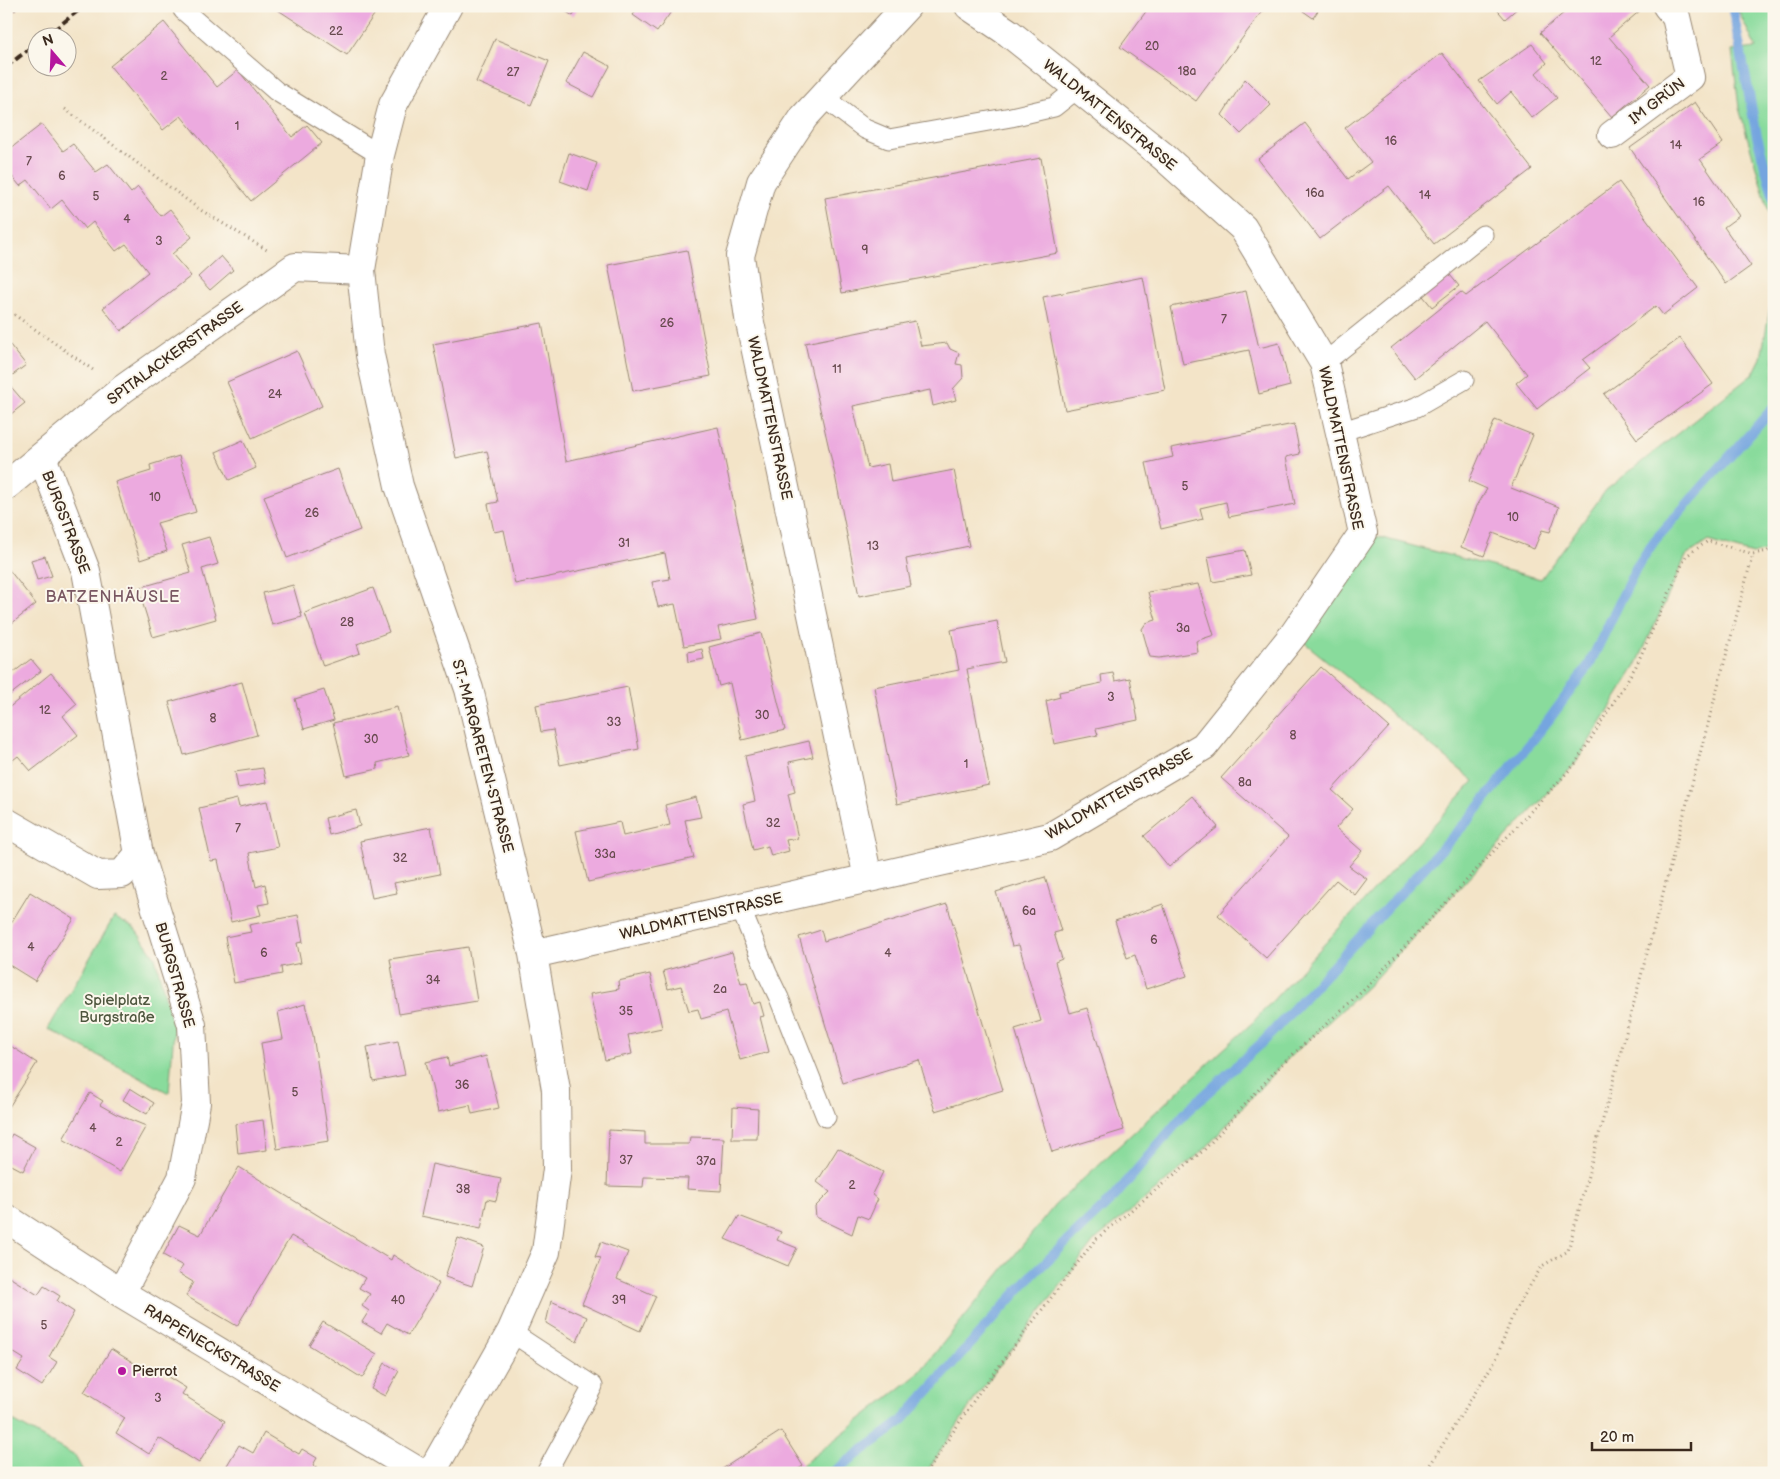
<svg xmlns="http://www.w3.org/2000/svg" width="1780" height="1479" font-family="'Balsamiq Sans',sans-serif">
<rect width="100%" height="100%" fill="#fbf7ec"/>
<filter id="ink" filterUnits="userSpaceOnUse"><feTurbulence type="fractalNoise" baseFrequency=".02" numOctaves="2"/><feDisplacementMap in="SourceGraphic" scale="10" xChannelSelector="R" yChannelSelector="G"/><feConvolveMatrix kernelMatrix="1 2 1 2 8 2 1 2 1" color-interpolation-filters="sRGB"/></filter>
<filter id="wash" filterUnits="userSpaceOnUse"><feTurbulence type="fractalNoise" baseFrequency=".0096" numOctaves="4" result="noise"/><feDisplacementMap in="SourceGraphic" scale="20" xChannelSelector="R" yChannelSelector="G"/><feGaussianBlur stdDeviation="1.12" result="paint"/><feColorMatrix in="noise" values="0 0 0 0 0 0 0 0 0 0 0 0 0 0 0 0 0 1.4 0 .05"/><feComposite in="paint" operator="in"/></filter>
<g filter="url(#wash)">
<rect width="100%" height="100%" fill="#f3e4c8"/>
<path fill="#89db9c" stroke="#62825d" d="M1736 6H1774V230L1739 108 1732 51 1756 48Z
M1774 285V539L1768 551 1753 554 1708 541 1686 556 1636 666 1575 764 1368 986 1279 1067 1204 1150 1095 1240 978 1394 926 1473H792L918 1374 1055 1205 1253 1022 1474 781 1294 634 1363 533 1541 579 1606 490 1753 374 1761 358Z
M114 917 135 929 155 957 174 1030 169 1093 48 1029Z
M6 1417 75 1456 84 1473H6Z"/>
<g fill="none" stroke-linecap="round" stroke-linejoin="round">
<path stroke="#75a5df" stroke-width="10" d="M1732 6 1757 136 1774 199
M832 1473 901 1422 1031 1276 1114 1197 1187 1111 1264 1041 1472 816 1548 721 1589 665 1636 568 1655 540 1774 407"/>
</g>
<g id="blocks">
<path fill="#ecaadf" d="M9 6H19L15 11Z
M272 6H380L347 55Z
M557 6H579L573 16Z
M639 6H675L657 32 633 15Z
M1150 6H1266L1196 101 1120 47Z
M1296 6H1321L1313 18Z
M1494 6H1520L1505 19Z
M1572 6H1639L1642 9 1609 37 1650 85 1612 117 1540 33Z
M164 22 217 87 238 70 292 137 307 125 322 143 251 201 181 116 163 130 110 66Z
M495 39 549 61 531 105 476 82Z
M1532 44 1547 63 1536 73 1557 98 1532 118 1511 92 1497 104 1479 81Z
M583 52 610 66 593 97 566 83Z
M1442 53 1532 169 1434 244 1389 186 1320 239 1258 159 1305 123 1348 179 1371 162 1345 128Z
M1245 79 1271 105 1241 134 1222 115Z
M1695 102 1723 143 1700 159 1739 216 1724 227 1751 266 1726 284 1630 148Z
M42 124 63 151 73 144 96 172 108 164 131 193 138 187 161 216 170 209 192 237 172 254 191 276 121 331 103 308 148 272 126 244 116 251 93 222 85 229 62 200 51 209 28 180 20 186 6 169V152Z
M569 153 597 163 588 191 560 181Z
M1041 158 1058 253 842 293 825 198Z
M1619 182 1698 288 1663 315 1656 306 1598 349 1583 360 1590 368 1537 409 1516 383 1527 374 1485 321 1415 378 1391 348 1461 292 1466 296Z
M687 250 711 376 633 391 608 265Z
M221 256 233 270 210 290 198 277Z
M1446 270 1459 286 1432 307 1419 291Z
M1143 277 1165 390 1065 410 1043 297Z
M1246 291 1259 348 1279 343 1290 386 1259 394 1249 350 1183 364 1171 307Z
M915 321 921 346 947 343 950 349 959 353 956 364 962 365 963 378 953 389 956 400 933 406 930 390 853 406 856 419 868 468 888 464 891 482 954 470 969 546 906 559 911 586 859 596 835 475 805 343Z
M542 323 566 461 718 427 758 619 718 627 721 639 684 646 675 604 658 607 652 582 670 579 665 553 515 584 504 530 494 532 488 504 498 502 487 451 456 458 433 344Z
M1680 338 1713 384 1637 439 1604 394Z
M6 340 26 365 6 380Z
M297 351 322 406 252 438 227 382Z
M6 381 25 403 6 418Z
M1495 420 1533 435 1511 488 1559 507 1550 532 1542 530 1534 549 1493 533 1484 556 1461 547 1477 506 1487 489 1469 481Z
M1294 424 1300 454 1286 457 1295 504 1229 517 1226 502 1200 508 1203 519 1161 529 1146 463 1173 457 1171 448Z
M243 440 256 468 229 480 216 452Z
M179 456 196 512 157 523 167 551 140 560 115 482 151 471 150 465Z
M338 469 360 530 287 558 264 496Z
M209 537 218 564 202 569 216 619 153 637 138 588 191 573 182 545Z
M1245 550 1251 575 1213 582 1208 557Z
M45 556 52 576 37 580 31 560Z
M6 566 36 604 6 628Z
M1198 584 1214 635 1196 641 1198 652 1159 658 1150 657 1142 629 1146 623 1156 620 1148 592Z
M293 585 302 617 272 625 263 593Z
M373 588 389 632 357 644 360 653 323 666 305 613Z
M997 621 1005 662 967 669 989 785 897 804 874 687 959 670 951 630Z
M761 633 785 730 742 740 730 683 719 686 709 647Z
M702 649 704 659 689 662 688 652Z
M31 659 41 671 6 698V678Z
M1321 667 1389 727 1332 790 1353 809 1336 828 1362 851 1349 866 1367 879 1355 895 1336 880 1266 958 1218 915 1288 837 1221 778Z
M51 673 77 704 63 716 78 735 31 771 18 756 8 764 6 710Z
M1113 673 1115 681 1130 678 1138 720 1096 729 1098 735 1054 744 1046 701 1060 697 1059 692 1102 683 1101 675Z
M242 682 257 735 184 755 169 702Z
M628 687 639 749 560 765 553 730 541 732 536 705Z
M324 690 334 720 304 729 295 699Z
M397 707 409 755 377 763 378 769 346 776 333 723Z
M809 741 813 757 789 762 795 792 788 794 798 838 786 840 789 851 771 856 768 846 753 850 743 804 755 801 745 756Z
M263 768 266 783 238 788 235 772Z
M1192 796 1218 827 1169 867 1144 836Z
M696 797 701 817 685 820 694 858 588 882 576 831 620 822 623 836 670 825 665 805Z
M237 799 239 807 267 801 278 847 249 853 256 887 265 884 269 903 258 905 261 915 231 922 218 860 211 861 199 808Z
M356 810 360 826 329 835 325 818Z
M431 827 440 874 394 883 397 893 372 898 360 841Z
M1045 877 1061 931 1054 933 1062 959 1055 962 1070 1013 1087 1008 1124 1130 1052 1152 1015 1029 1041 1021 1019 945 1012 946 996 892Z
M30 892 74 919 35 981 6 963V931Z
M947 904 1003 1090 935 1111 919 1060 843 1083 799 937 821 930 824 941Z
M1163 904 1187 976 1146 989 1135 955 1127 958 1115 921Z
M298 915 303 942 297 943 301 963 281 967 282 974 234 983 225 937 251 932 249 925Z
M468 947 477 1001 399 1014 390 959Z
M732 952 741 983 747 982 753 1004 760 1002 764 1016 760 1017 769 1052 740 1060 726 1012 701 1019 698 1009 689 1011 681 986 668 989 663 971Z
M650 974 662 1028 628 1035 632 1054 605 1060 590 994 619 989 618 981Z
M305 1004 313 1035 329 1141 277 1149 261 1043 283 1039 278 1012Z
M398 1041 405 1075 373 1081 367 1047Z
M6 1043 37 1063 9 1107 6 1105Z
M486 1056 499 1108 472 1114 470 1105 438 1112 426 1062 447 1057 449 1066Z
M130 1088 154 1103 147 1114 123 1100Z
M90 1093 103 1101 100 1105 116 1114 146 1126 120 1172 63 1139Z
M733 1107 758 1109 757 1139H732Z
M263 1120 267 1150 238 1154 235 1124Z
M609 1130 645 1132V1144H689L690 1137 724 1138 721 1191 687 1189 688 1178 644 1177 643 1187 607 1186Z
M12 1134 35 1147 23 1171 6 1162V1145Z
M838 1148 883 1172 872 1194 878 1199 869 1219 858 1215 852 1234 816 1217 815 1207 830 1192 817 1182Z
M432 1164 501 1179 496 1201 487 1199 481 1229 421 1216Z
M239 1167 391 1260 393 1255 439 1284 408 1335 387 1323 381 1333 362 1322 369 1311 362 1306 370 1294 359 1288 365 1278 291 1236 237 1326 186 1296 193 1282 178 1273 183 1266 163 1255 179 1225 200 1235Z
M739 1216 781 1232 777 1240 797 1248 788 1266 725 1239Z
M458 1238 484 1247 472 1286 445 1277Z
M601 1242 628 1252 617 1279 656 1296 640 1331 582 1304 601 1258 595 1257Z
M6 1275 38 1295 44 1286 60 1296 57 1301 74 1312 49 1357 57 1362 42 1386 17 1370 24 1359 8 1349 11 1343 6 1340V1323L11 1315 6 1312Z
M551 1301 587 1317 577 1342 546 1323Z
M323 1322 377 1354 362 1378 309 1345Z
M111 1349 152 1374 155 1369 186 1388 182 1394 225 1421 199 1463 159 1438 149 1454 116 1433 125 1418 84 1392Z
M385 1363 399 1371 385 1396 371 1389Z
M781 1431 803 1466 792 1473H716Z
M264 1433 299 1454 302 1449 317 1458 313 1465 326 1473H235L226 1467 239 1445 253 1453Z"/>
</g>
</g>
<g filter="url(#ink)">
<use href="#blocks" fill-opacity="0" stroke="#978773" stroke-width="1"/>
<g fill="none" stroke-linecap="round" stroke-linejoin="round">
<defs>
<path id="lane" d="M183 10 276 91 380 155
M823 97 865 129 889 139 1011 117 1054 107 1078 88
M1324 363 1483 235
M1340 432 1417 407 1464 380
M740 907 767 973 779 998 826 1117
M511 1332 593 1386 546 1473"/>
<path id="street" d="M1612 135 1690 77 1676 17 1667 6
M42 457 86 571 139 854 192 1025 196 1103 182 1178 121 1293
M6 486 123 389 295 267 361 270
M6 822 98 875 122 874 139 854
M868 878 749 318 740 256 761 182 804 117 907 6
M533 954 1050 837 1204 746 1294 634 1363 533 1324 363 1243 228 1164 157 1009 33 969 6
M6 1218 121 1293 421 1473
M431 1473 511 1332 546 1252 557 1169 556 1090 533 954 469 689 399 486 370 355 361 270 380 155 393 105 448 6"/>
</defs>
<use href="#lane" stroke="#978773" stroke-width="21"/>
<use href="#street" stroke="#978773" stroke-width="30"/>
<path stroke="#978773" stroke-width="3" stroke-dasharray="1 4" stroke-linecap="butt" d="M65 109 199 209 267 250
M6 309 96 372
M926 1473 978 1394 1095 1240 1204 1150 1279 1067 1368 986 1575 764 1636 666 1686 556 1708 541 1753 554 1768 551 1774 539
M1425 1473 1496 1359 1514 1312 1542 1266 1568 1251 1753 554"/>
<use href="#lane" stroke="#fff" stroke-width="19"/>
<use href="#street" stroke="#fff" stroke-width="28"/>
<path stroke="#3b2a1e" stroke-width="4" stroke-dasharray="8 4" stroke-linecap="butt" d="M44 38 84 6
M6 67 38 42"/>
</g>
</g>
<circle fill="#b5179e" stroke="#fbf7ec" stroke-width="2" cx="122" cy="1371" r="5"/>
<g text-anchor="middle" stroke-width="4" stroke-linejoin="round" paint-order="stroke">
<g font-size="12" fill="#674a4e">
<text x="336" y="35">22</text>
<text x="1152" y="50">20</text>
<text x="1596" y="65">12</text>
<text x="1187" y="75">18a</text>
<text x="513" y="76">27</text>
<text x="164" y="80">2</text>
<text x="237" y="130">1</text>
<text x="1391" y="145">16</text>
<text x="1676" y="149">14</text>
<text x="29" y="165">7</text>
<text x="62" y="180">6</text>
<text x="1315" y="197">16a</text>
<text x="1425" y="199">14</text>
<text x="96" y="200">5</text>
<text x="1699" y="206">16</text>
<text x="127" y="223">4</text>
<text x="159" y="245">3</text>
<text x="865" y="254">9</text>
<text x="1224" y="323">7</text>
<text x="667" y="327">26</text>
<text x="837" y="373">11</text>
<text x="275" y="398">24</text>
<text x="1185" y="490">5</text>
<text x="155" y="501">10</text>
<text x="312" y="517">26</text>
<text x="1513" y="521">10</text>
<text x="624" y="547">31</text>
<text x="873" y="550">13</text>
<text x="347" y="626">28</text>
<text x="1183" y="632">3a</text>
<text x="1111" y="701">3</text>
<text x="45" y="714">12</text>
<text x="762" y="719">30</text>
<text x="213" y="722">8</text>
<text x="614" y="726">33</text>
<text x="1293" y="739">8</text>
<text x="371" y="743">30</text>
<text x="966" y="768">1</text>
<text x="1245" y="786">8a</text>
<text x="773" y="827">32</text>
<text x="238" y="832">7</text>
<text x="605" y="858">33a</text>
<text x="400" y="862">32</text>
<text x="1029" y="915">6a</text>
<text x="1154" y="944">6</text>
<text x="31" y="951">4</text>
<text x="264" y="957">6</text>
<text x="888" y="957">4</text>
<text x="433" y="984">34</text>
<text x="720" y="993">2a</text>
<text x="626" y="1015">35</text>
<text x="462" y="1089">36</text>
<text x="295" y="1096">5</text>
<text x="93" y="1132">4</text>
<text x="119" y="1146">2</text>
<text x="626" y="1164">37</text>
<text x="706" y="1165">37a</text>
<text x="852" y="1189">2</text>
<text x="463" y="1193">38</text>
<text x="398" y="1304">40</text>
<text x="619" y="1304">39</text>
<text x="44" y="1329">5</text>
<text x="158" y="1402">3</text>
</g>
<g font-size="15" fill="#3b2a1e" stroke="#fbf7ec">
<text transform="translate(1657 101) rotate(-37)" y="5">IM GRÜN</text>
<text transform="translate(1110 115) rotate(39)" y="5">WALDMATTENSTRASSE</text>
<text transform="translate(175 353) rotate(-36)" y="5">SPITALACKERSTRASSE</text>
<text transform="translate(770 418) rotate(78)" y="5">WALDMATTENSTRASSE</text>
<text transform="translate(1341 448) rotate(78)" y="5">WALDMATTENSTRASSE</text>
<text transform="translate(66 522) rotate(69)" y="5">BURGSTRASSE</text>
<text transform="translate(483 756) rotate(75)" y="5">ST.-MARGARETEN-STRASSE</text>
<text transform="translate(1119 794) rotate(-30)" y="5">WALDMATTENSTRASSE</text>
<text transform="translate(701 916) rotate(-13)" y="5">WALDMATTENSTRASSE</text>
<text transform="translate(175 975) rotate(74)" y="5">BURGSTRASSE</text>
<text transform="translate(212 1348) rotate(31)" y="5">RAPPENECKSTRASSE</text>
</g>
<g font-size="15" fill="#4e563e" stroke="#fbf7ec">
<text x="117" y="1005">Spielplatz<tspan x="117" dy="17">Burgstraße</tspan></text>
</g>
<g font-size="15" fill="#3b2a1e" stroke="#fbf7ec" text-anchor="start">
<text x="132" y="1376">Pierrot</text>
</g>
<g font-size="16" letter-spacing="1" fill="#795762" stroke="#fbf7ec">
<text x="113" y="602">BATZENHÄUSLE</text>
</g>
</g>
<rect width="1780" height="1479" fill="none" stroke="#fbf7ec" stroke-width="25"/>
<g transform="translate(52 52) rotate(341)"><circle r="24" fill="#fbf7ec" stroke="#aea59a"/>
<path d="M0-4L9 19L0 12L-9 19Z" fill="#b5179e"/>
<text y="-8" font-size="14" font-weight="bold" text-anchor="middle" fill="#3b2a1e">N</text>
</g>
<path d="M1592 1442v8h99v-8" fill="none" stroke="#3b2a1e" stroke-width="2.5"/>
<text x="1600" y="1442" font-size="15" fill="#3b2a1e" stroke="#fbf7ec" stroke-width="4" paint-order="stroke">20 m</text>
</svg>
